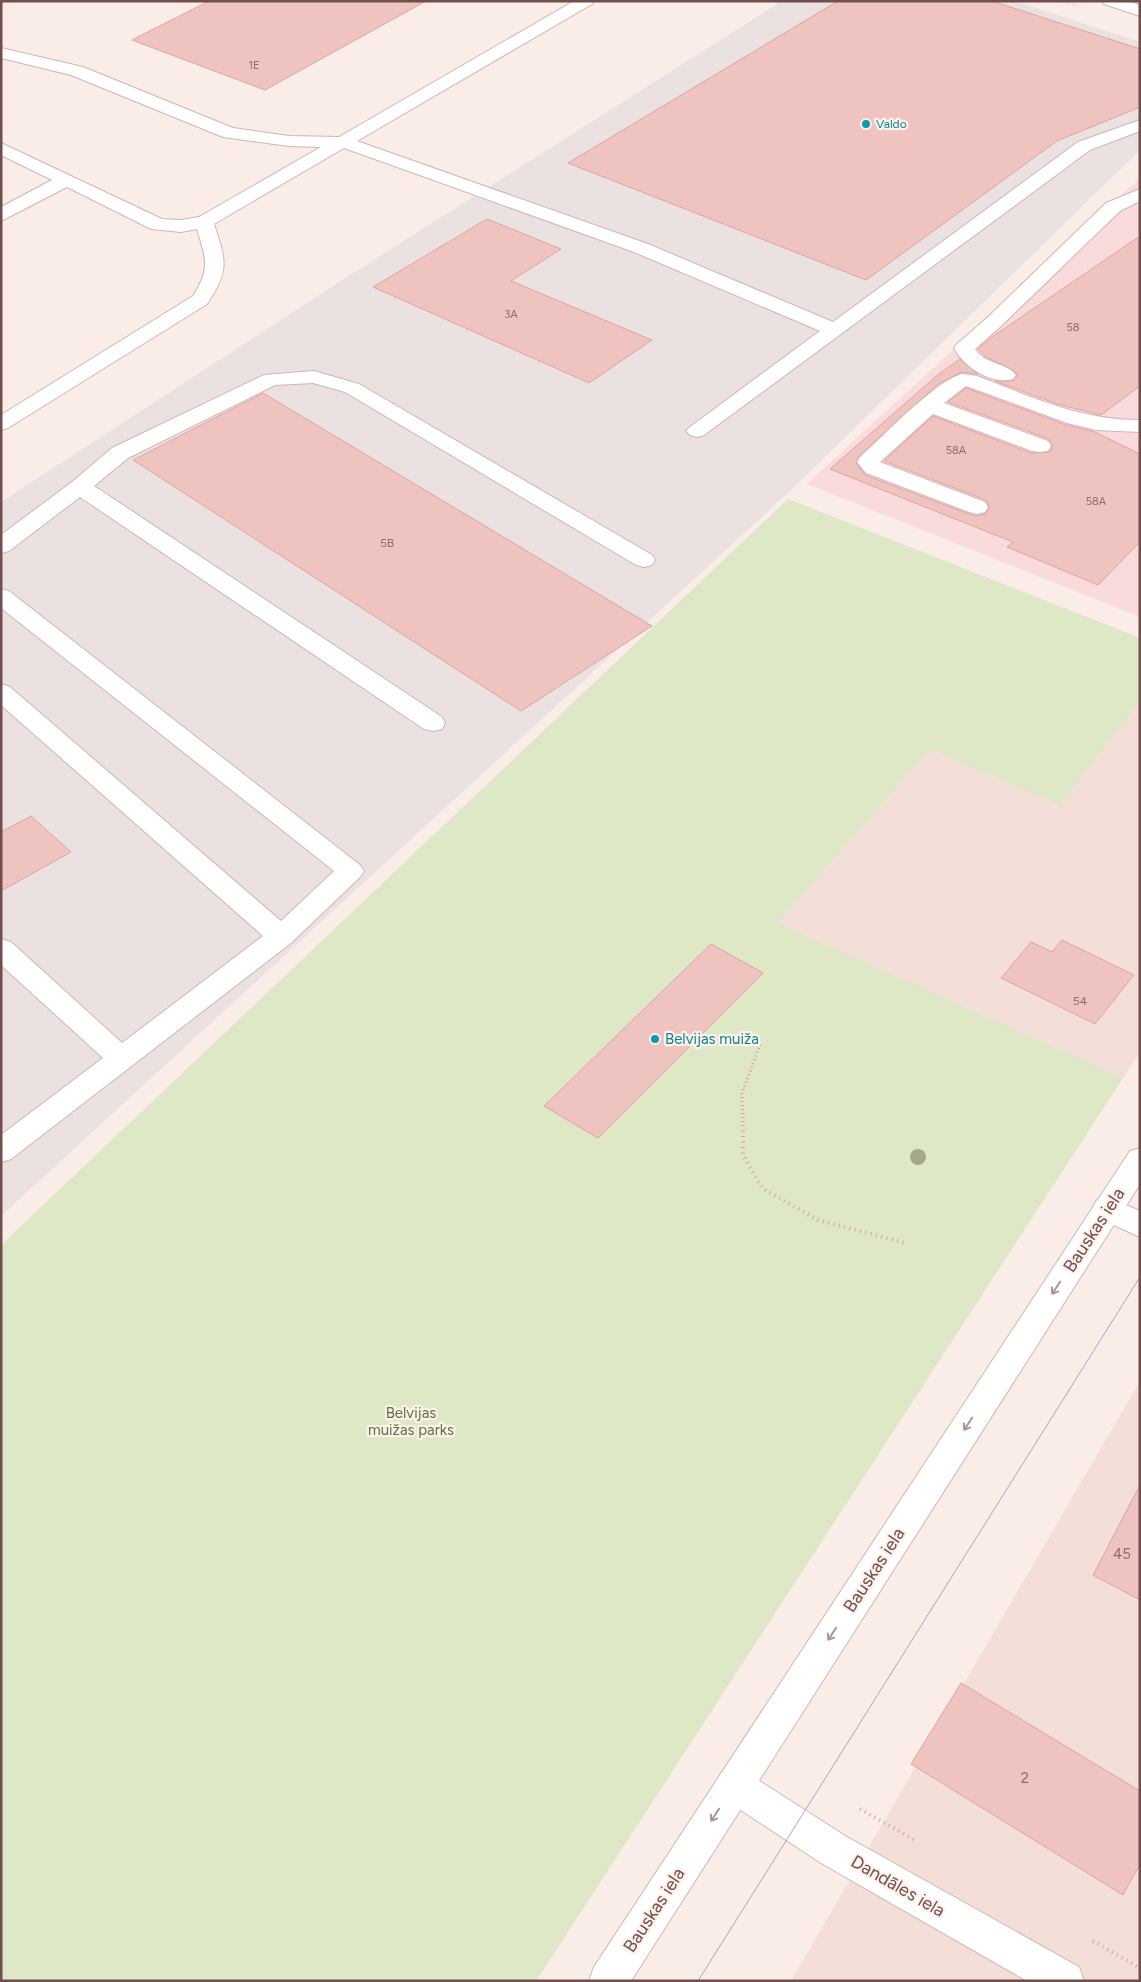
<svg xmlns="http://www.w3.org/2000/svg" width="1141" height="1982" font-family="Figtree,sans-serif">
<rect width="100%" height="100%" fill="#faece6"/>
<path fill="#f3ded8" d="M1140 701V1052L1123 1078 778 923 930 749 1060 805Z
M1140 1381V1981H791Z"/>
<path fill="#fadbdc" d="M1140 178V617L807 484Z"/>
<path fill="#ebe1e0" d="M782 1H1015L1140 42V150L793 488 1 1216V502L344 279Z"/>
<path fill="#dee7c6" d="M788 499 1140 638V701L1060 805 930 749 778 923 1123 1078 536 1981H1V1245Z"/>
<path fill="#eec3c0" stroke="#dfa4a2" d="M209 1H426L265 90 132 40Z
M838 1H992L1140 49V107L1057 141 866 280 568 163Z
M487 219 561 249 511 281 652 340 589 383 373 287Z
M1140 236V386L1101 415 1057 404 995 381H1013L1018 375 1013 370 986 357 978 349 989 339Z
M960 359 978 374 961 372 937 385 859 456 856 463 865 475 969 514 977 516 985 514 990 508 986 500 884 461 933 416 1031 453 1050 452 1053 445 1049 439 948 402 966 388 1066 425 1095 432 1140 454V542L1098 585 1007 547 1013 542 830 469 940 373Z
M263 393 652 626 521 711 133 460Z
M31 816 71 852 1 891V832Z
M1062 940 1134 975 1095 1024 1001 978 1031 942 1052 952Z
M711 944 763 973 598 1138 544 1106Z
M1140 1485V1600L1093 1575Z
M961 1683 1140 1791V1864L1123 1895 911 1764Z"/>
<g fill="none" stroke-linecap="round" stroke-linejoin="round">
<defs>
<path id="service" d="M574 1H594L592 4 357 141 648 244 833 322 1078 142 1140 120V131L1090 150 704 435 697 437 690 435 686 431 690 427 820 331 634 252 344 148 214 224C226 261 230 270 207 304L8 428 1 430V415L193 296C211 267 206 260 197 229L181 232 151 229 67 187 1 221V207L52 180 1 155V143L162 219 181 220 199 217 321 147 289 146 223 137 71 75 1 58V48L83 67 233 128 289 136 339 137Z
M1140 189V201L1120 211 1001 326 975 349C985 365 1008 363 1016 375L1013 379C991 385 964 367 954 348L957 344 987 318 1106 203Z
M314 371 359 384 652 555 655 560 652 565 644 567 636 565 345 392 313 383 275 385 128 458 94 486 442 717 445 723 442 729 433 731 424 729 80 497 9 551 1 553V535L72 482 112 448 264 375Z
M962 374 977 376C1032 397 1080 420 1140 420V432L1096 430 1067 423 966 386 944 403 1048 441 1051 446 1048 451 1040 452 1032 451 933 414 880 462 985 502 988 507 985 512 977 514 969 512 866 473 857 462 860 457C883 437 936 380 962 374Z
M1 589 9 591 360 865 364 871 360 877 291 943 11 1159 1 1162V1135L103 1058 1 965V939L11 942 122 1043 263 936 1 705V684L10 687 281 921 334 871 1 608Z
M1107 1197 1140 1211V1237L1096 1217 1092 1209 1096 1201Z"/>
<path id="minor" d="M1102 1H1127L1140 5V16L1104 4Z
M734 1767 747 1773 847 1837 1079 1967 1084 1981H1027L821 1863 721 1797 716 1785 721 1773Z"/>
<path id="tertiary" d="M1140 1148V1184L631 1981H589L594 1967 1130 1151Z"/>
</defs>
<use href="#service" stroke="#d0b6b2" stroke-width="2"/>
<use href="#minor" stroke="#d0b6b2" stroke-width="2"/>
<use href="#tertiary" stroke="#d0b6b2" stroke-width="2"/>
<path stroke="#d2a6a3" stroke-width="2" stroke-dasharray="0.5 2.5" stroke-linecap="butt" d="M1061 1 1077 6"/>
<path stroke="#d2a6a3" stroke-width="3" stroke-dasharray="1 3" stroke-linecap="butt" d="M743 1126 742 1093 761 1042"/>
<path stroke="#d2a6a3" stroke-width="4" stroke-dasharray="1 4.5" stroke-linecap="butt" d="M743 1125V1155L762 1188 818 1220 905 1243
M860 1809 916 1841
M1093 1941 1140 1968"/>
<use href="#service" fill="#fff" fill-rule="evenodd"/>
<use href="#minor" fill="#fff" fill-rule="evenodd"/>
<use href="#tertiary" fill="#fff" fill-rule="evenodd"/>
<path stroke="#aba5c3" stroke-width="1" d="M698 1981 1140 1277"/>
</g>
<circle fill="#a5a88c" cx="918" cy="1157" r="8"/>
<defs><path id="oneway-shaft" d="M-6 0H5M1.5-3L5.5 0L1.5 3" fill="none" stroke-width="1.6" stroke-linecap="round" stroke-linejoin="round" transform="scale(1.25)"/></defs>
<g stroke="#aa9594">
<use href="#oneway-shaft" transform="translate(1056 1288) rotate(123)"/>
<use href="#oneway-shaft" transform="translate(968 1424) rotate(123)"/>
<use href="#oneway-shaft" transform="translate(832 1634) rotate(123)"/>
<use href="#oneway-shaft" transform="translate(715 1815) rotate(123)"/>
</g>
<g fill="#0f9aa8" stroke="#fdf1ec" stroke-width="2">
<circle cx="866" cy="124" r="5"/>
<circle cx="655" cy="1039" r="5"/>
</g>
<g text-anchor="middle" stroke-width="4.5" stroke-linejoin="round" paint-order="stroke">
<g font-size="11" fill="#916b6a">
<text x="254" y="69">1E</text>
<text x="511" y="318">3A</text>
<text x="1073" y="331">58</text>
<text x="956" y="454">58A</text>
<text x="1096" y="505">58A</text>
</g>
<g font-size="12" fill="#0d838f" stroke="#fdf1ec" text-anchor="start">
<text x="876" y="128">Valdo</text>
</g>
<g font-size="12" fill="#916b6a">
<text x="387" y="547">5B</text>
<text x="1080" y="1005">54</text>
</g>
<g font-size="15" fill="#0d838f" stroke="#fdf1ec" text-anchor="start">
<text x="665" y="1044">Belvijas muiža</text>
</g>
<g font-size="15" fill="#607143" stroke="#fdf1ec">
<text x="411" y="1418">Belvijas<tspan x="411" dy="17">muižas parks</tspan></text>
</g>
<g font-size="15" fill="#916b6a">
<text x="1122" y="1559">45</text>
<text x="1025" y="1783">2</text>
</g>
<g font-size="18" fill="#724e4d" stroke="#fdf1ec">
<text transform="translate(1094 1230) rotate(-57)" y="6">Bauskas iela</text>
<text transform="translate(874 1570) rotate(-57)" y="6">Bauskas iela</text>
<text transform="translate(898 1886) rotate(30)" y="6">Dandāles iela</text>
<text transform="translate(654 1910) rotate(-57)" y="6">Bauskas iela</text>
</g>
</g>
<rect width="1141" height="1982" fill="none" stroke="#724e4d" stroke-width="5"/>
</svg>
